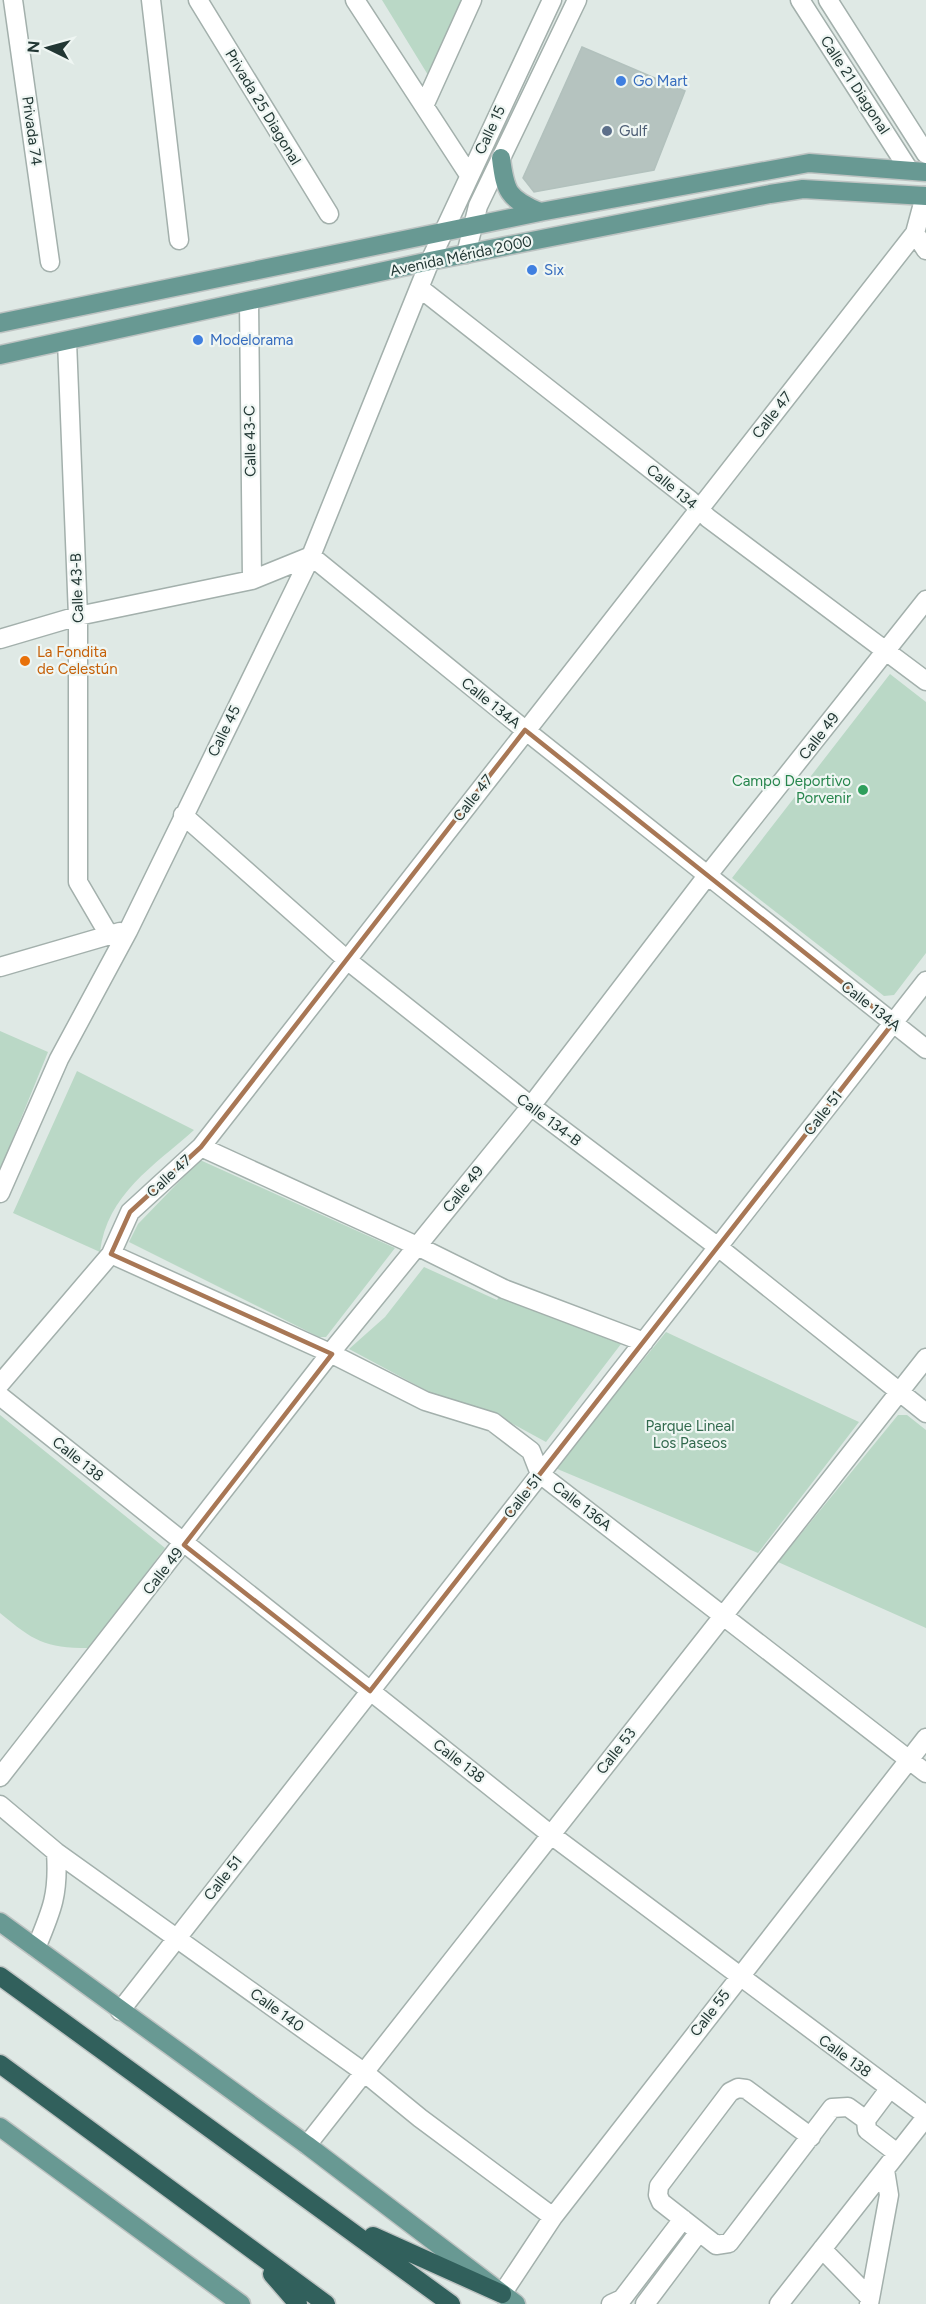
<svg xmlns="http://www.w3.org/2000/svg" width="926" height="2304" font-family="Figtree,sans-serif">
<rect width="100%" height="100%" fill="#dfe9e5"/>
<path fill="#bad8c6" d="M382 0H463L428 75Z
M890 674 926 702V953L894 995 884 996 732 878Z
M0 1031 48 1052 0 1170Z
M77 1071 194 1130C154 1166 107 1194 100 1252L13 1213Z
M200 1160 395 1248 326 1337H319L129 1242 138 1224Z
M424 1267 497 1300 499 1297 621 1344 546 1442 495 1414 433 1394 349 1349 385 1317Z
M666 1332 859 1422 758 1553 555 1468Z
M0 1415 165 1548 89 1648C44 1648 34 1641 0 1613Z
M898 1415H907L926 1430V1628L778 1562Z"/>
<path fill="#b5c3bf" stroke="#b2c1bd" stroke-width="1.5" d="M582 47 685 91 654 170 534 192 523 178Z"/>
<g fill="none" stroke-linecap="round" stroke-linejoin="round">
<defs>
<path id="minor" d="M13 0 50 262
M151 0 179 240
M198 0 329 214
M355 0 469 175
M800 0 909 170
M828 0 926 154
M424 106 472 0
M915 233 926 250
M466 254 478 206 577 0
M421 289 690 500 708 518 926 681
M249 302 252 580
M67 341 78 616V882L109 935
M311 556 525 730 926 1049
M0 639 78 616 252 580 311 556
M183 815 347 960 531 1106 718 1247 926 1413
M0 967 120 932
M201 1147 417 1246 504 1289 644 1342
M0 1193 59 1059 128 931 311 556 430 261 552 0
M111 1254 332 1354 425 1401 493 1422 531 1451 540 1474 926 1773
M0 1384 111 1254 130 1212 201 1147 915 233 925 196
M0 1396 550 1834 926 2115
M0 1777 336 1346 531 1106 707 876 926 600
M0 1805 56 1852 365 2073 420 2118 553 2217
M36 1948C52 1910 59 1894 56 1852
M120 2011 926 981
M866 2120 890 2088
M811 2137 746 2089 738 2088 730 2092 659 2186 658 2195 661 2202 716 2245 729 2243 832 2108 848 2107 866 2120 867 2130 897 2153
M307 2145 926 1358
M822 2249 870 2298
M502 2294 553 2217 926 1738
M611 2304 622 2299 683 2219
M645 2304 699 2232
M779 2304 926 2117
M869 2304 889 2195 885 2170"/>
<path id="major" d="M501 158C505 191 508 199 540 212
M0 323 540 212 809 163 926 172
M0 355 430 261 770 194 803 189 926 196
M0 1922 307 2145 516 2304
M0 2127 241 2304"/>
<path id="highway" d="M0 1976 451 2304
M0 2064 326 2304
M373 2236 502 2294
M272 2274 298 2304"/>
</defs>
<use href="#minor" stroke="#a3b0ac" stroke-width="21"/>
<use href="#major" stroke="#bdc3c2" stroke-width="21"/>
<use href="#highway" stroke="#bdc3c2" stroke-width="21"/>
<use href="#minor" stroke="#fff" stroke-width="18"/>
<use href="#major" stroke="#689993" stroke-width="18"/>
<use href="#highway" stroke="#31605c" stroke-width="18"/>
</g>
<path fill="none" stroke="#a87755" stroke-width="4.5" stroke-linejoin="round" d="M525 730 893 1023 370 1691 184 1545 332 1354 111 1254 130 1212 201 1147Z"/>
<g fill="#3f7fe0" stroke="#eff6f3" stroke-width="2">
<circle cx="621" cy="81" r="6"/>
<circle cx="532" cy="270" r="6"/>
<circle cx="198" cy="340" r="6"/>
</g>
<circle fill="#5c6f8a" stroke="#eff6f3" stroke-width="2" cx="607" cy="131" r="6"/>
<circle fill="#e8710a" stroke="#eff6f3" stroke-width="2" cx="25" cy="661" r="6"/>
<circle fill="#2e9e5b" stroke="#eff6f3" stroke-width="2" cx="863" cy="790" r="6"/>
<g text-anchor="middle" stroke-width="4.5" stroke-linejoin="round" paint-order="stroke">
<g font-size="15" fill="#366cbe" stroke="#eff6f3" text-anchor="start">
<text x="633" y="86">Go Mart</text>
<text x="544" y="275">Six</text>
<text x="210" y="345">Modelorama</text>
</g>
<g font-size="15" fill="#223734" stroke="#eff6f3">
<text transform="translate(855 85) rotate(57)" y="5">Calle 21 Diagonal</text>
<text transform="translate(263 107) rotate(59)" y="5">Privada 25 Diagonal</text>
<text transform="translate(490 130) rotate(-65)" y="5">Calle 15</text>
<text transform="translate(32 131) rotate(82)" y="5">Privada 74</text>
<text transform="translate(461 256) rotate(-12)" y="5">Avenida Mérida 2000</text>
<text transform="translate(772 415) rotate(-52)" y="5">Calle 47</text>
<text transform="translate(250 441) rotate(-91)" y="5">Calle 43-C</text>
<text transform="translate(672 487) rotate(40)" y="5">Calle 134</text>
<text transform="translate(77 588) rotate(-92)" y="5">Calle 43-B</text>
<text transform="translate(491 703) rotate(39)" y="5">Calle 134A</text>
<text transform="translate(224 731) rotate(-64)" y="5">Calle 45</text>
<text transform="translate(819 736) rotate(-52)" y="5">Calle 49</text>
<text transform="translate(473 798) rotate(-52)" y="5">Calle 47</text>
<text transform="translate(871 1006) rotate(38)" y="5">Calle 134A</text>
<text transform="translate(823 1113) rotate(-52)" y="5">Calle 51</text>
<text transform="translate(549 1120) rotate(37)" y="5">Calle 134-B</text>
<text transform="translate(169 1176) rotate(-43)" y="5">Calle 47</text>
<text transform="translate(463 1189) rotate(-51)" y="5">Calle 49</text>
<text transform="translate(78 1459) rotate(39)" y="5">Calle 138</text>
<text transform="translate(523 1496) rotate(-52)" y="5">Calle 51</text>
<text transform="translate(582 1506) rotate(38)" y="5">Calle 136A</text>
<text transform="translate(163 1571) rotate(-52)" y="5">Calle 49</text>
<text transform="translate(616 1751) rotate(-52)" y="5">Calle 53</text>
<text transform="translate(459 1761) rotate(38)" y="5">Calle 138</text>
<text transform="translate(223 1878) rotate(-52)" y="5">Calle 51</text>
<text transform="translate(277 2010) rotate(36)" y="5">Calle 140</text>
<text transform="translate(710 2013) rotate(-52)" y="5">Calle 55</text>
<text transform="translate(845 2056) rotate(36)" y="5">Calle 138</text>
</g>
<g font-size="15" fill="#4e5e75" stroke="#eff6f3" text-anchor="start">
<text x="619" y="136">Gulf</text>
</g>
<g font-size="15" fill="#c56008" stroke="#eff6f3" text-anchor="start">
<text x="37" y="657">La Fondita<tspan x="37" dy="17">de Celestún</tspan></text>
</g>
<g font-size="15" fill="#27864d" stroke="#eff6f3" text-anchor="end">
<text x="851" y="786">Campo Deportivo<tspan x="851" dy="17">Porvenir</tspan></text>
</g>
<g font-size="15" fill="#31694d" stroke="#eff6f3">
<text x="690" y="1431">Parque Lineal<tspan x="690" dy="17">Los Paseos</tspan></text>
</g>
</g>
<g transform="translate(48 48) rotate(275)" stroke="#eff6f3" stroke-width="4.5" paint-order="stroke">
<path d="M0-4.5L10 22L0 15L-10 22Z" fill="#223734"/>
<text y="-9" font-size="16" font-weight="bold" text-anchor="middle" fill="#223734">N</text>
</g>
</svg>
